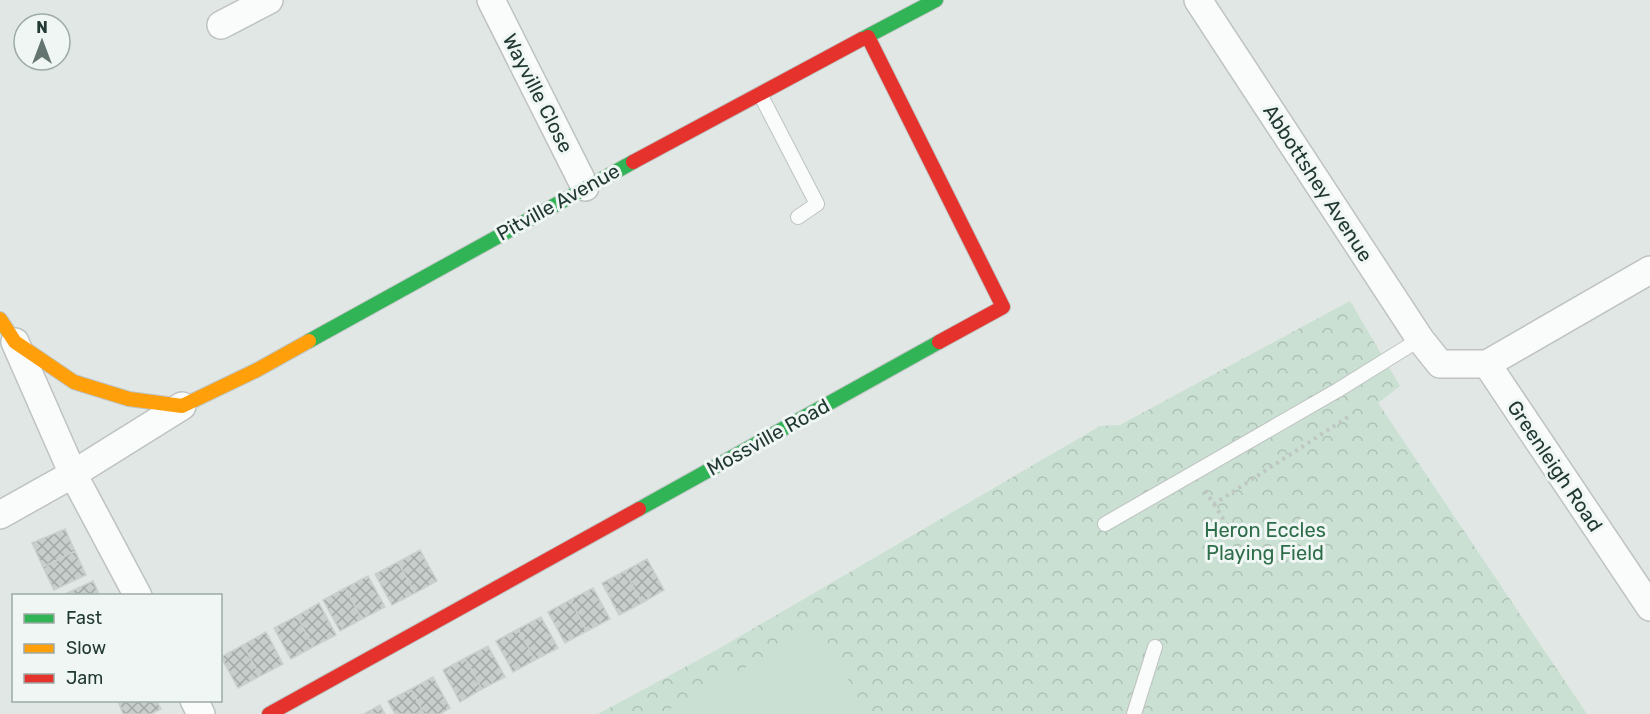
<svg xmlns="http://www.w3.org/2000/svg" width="1650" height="714" font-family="Rubik,sans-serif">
<defs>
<pattern id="park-crowns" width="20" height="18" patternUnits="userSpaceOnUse" patternTransform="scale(1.5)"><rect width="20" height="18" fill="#cae0d2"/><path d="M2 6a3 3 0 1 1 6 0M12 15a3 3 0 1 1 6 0" fill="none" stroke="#adc1b5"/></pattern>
<pattern id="building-cross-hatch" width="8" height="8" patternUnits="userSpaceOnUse" patternTransform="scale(1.5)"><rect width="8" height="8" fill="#c8cecc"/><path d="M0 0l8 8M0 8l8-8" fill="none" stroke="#a2a8a6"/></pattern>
</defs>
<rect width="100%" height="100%" fill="#e1e7e4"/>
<path fill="url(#park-crowns)" d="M1350 301 1400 386 1378 403 1587 714H598L713 652 1100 426 1120 425Z"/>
<path fill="#cae0d2" d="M819 627 867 714H661Z"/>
<path fill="url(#building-cross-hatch)" stroke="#cad0cd" stroke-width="1.5" d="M65 529 75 551 43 567 32 543Z
M420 550 437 581 415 593 398 562Z
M75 551 86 575 54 590 43 567Z
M647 559 664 590 642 603 625 571Z
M398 562 415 593 392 605 375 574Z
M625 571 642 603 619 615 602 583Z
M368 576 385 607 362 619 345 588Z
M93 581 100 596H61Z
M345 588 362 619 340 631 323 600Z
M593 588 610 619 587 631 570 600Z
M570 600 587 631 565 643 548 612Z
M319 603 336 635 313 647 297 616Z
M297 616 313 647 291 659 274 628Z
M541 617 558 648 535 660 518 629Z
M518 629 535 660 513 672 496 641Z
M266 632 283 664 260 676 243 645Z
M243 645 260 676 238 688 221 657Z
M488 646 505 677 482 689 465 658Z
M465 658 482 689 460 702 443 670Z
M433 677 450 708 440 714H424L411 689Z
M411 689 424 714H395L388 701Z
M120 700H156L161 709 151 714H123L118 701Z
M380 705 385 714H364Z"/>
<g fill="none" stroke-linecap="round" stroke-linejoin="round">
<defs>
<path id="lane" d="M760 94 817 204 798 217
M1105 524 1338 390 1420 339
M1134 714 1155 647"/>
<path id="street" d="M491 0 585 187
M1198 0 1420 339 1440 364H1487L1650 607
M221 25 269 0
M15 342 73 474 182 406
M1487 364 1650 270
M0 515 73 474 138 596
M194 700 201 714"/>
<path id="fast" d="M862 39 936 0
M309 341 633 162
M639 509 939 342"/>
<path id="slow" d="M0 319 15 342 74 382 129 399 182 406 257 370 309 341"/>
<path id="jam" d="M868 37 1003 307 939 342
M633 162 862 39
M269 714 639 509"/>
</defs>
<use href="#lane" stroke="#bec3c1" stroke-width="16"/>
<use href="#street" stroke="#bec3c1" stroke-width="30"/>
<use href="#fast" stroke="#bdc4c2" stroke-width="16"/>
<use href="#slow" stroke="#bdc4c2" stroke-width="16"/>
<use href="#jam" stroke="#bdc4c2" stroke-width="16"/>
<path stroke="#bfc7c4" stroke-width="4" stroke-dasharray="3 4.5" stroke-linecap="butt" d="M1205 491 1214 504 1348 417
M1214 504 1233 535"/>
<use href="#lane" stroke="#fafbfb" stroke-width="14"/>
<use href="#street" stroke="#fafbfb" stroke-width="27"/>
<use href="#fast" stroke="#30b455" stroke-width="14"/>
<use href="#slow" stroke="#ff9f0a" stroke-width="14"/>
<use href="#jam" stroke="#e5322d" stroke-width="14"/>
</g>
<g text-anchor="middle" stroke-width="6" stroke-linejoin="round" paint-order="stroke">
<g font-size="20" fill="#213833" stroke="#eff6f3">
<text transform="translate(538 93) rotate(63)" y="7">Wayville Close</text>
<text transform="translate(1318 183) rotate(57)" y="7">Abbottshey Avenue</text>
<text transform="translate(558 202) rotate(-29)" y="7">Pitville Avenue</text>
<text transform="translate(768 437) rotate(-29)" y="7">Mossville Road</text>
<text transform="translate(1555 466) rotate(56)" y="7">Greenleigh Road</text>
</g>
<g font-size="20" fill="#2d6d4a" stroke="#eff6f3">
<text x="1265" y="537">Heron Eccles<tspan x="1265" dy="23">Playing Field</tspan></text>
</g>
</g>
<rect x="12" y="594" width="210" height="108" fill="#eff6f3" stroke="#9daaa6" stroke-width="1.5"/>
<rect x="24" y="614" width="30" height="9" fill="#30b455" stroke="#9daaa6" stroke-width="1.5"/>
<text x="66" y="624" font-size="18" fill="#213833">Fast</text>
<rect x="24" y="644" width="30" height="9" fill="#ff9f0a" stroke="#9daaa6" stroke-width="1.5"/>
<text x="66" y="654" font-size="18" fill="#213833">Slow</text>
<rect x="24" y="674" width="30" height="9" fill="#e5322d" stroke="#9daaa6" stroke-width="1.5"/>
<text x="66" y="684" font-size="18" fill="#213833">Jam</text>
<g transform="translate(42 42)"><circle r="28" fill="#eff6f3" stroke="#9daaa6" stroke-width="1.5"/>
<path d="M0-4.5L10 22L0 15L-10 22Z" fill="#647571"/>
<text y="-9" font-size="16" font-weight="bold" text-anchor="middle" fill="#213833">N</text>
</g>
</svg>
